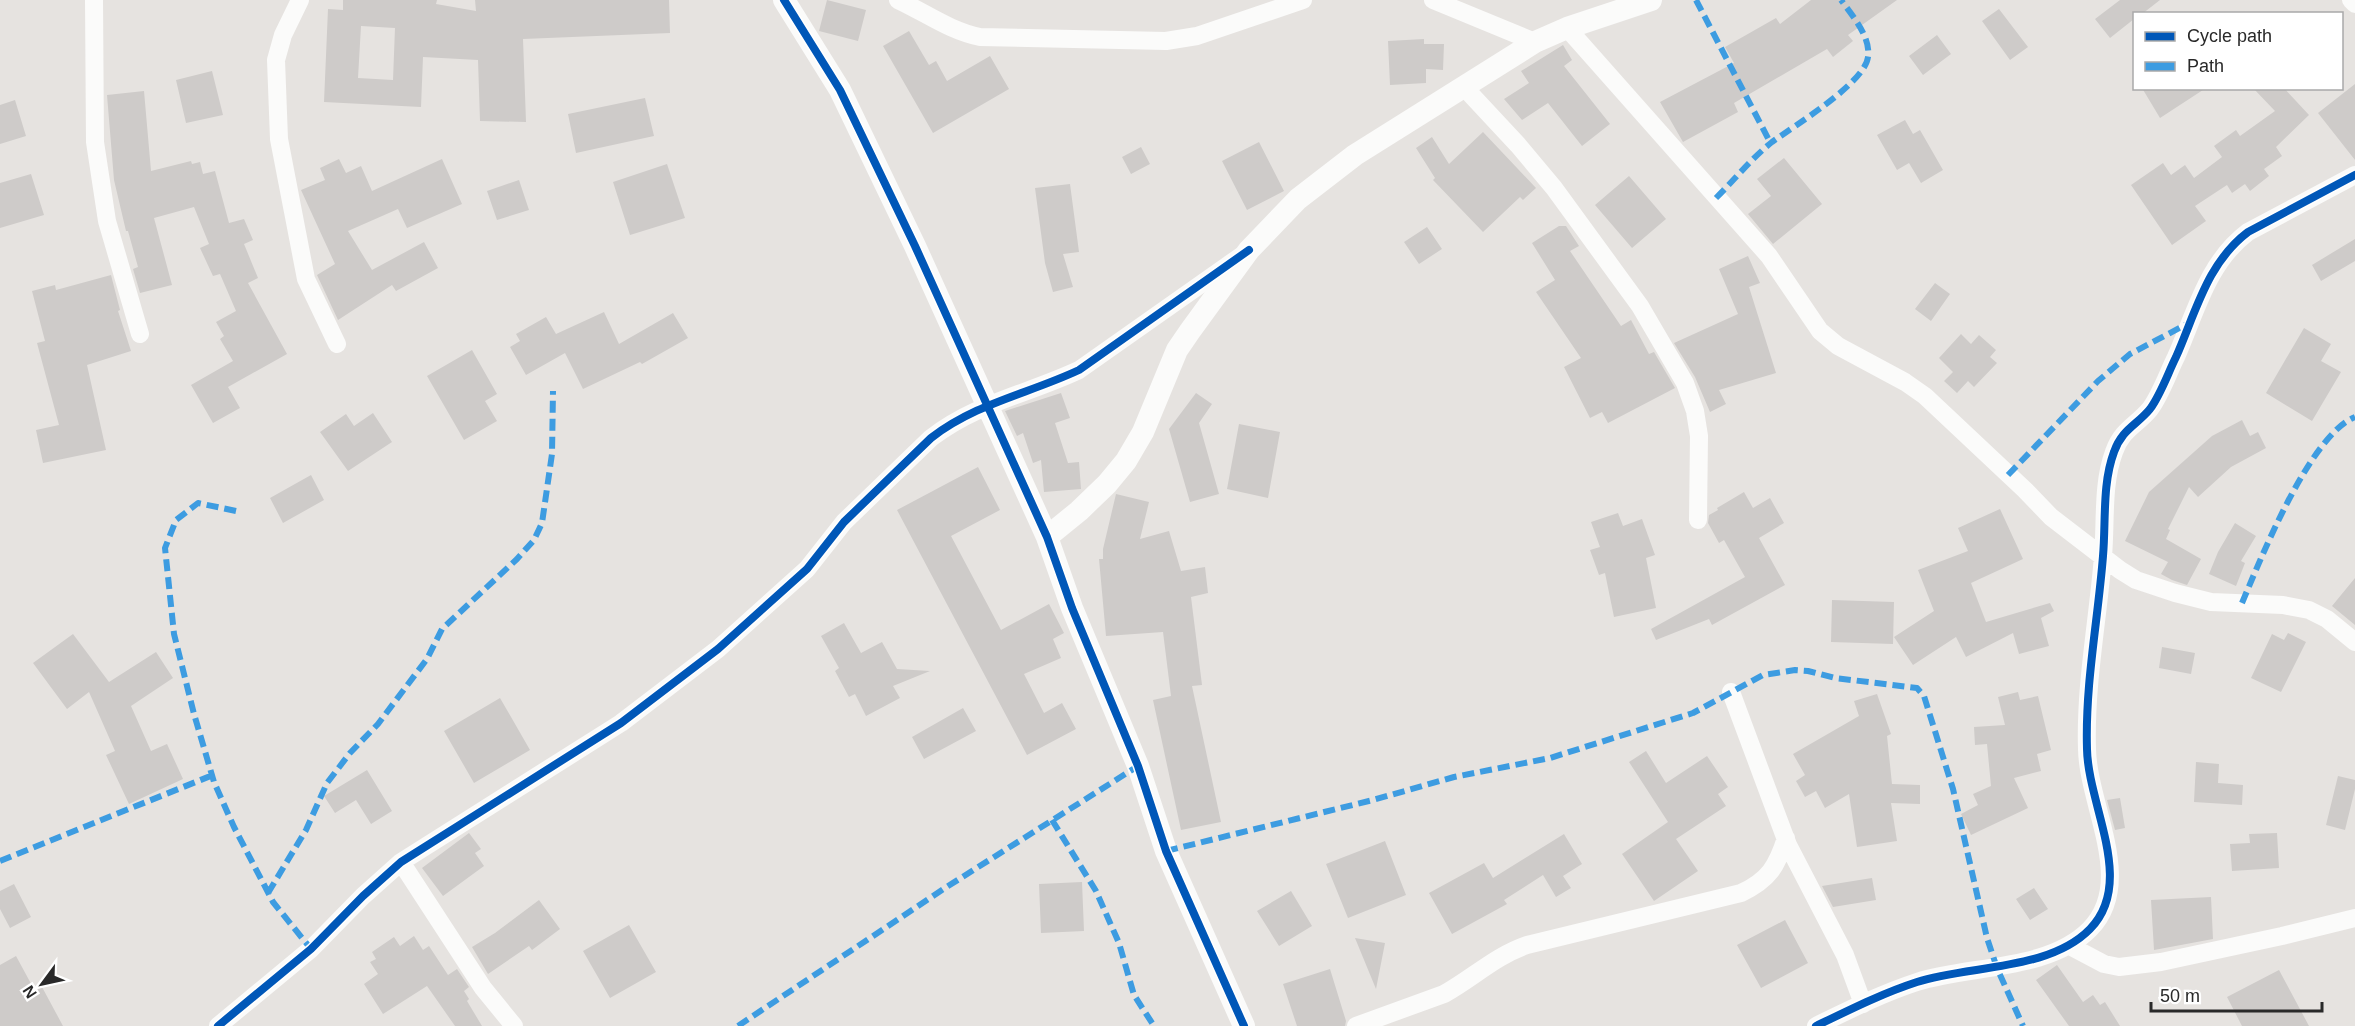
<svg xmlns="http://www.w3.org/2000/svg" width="2355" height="1026" font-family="Helvetica,sans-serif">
<rect width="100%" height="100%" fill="#e6e3e0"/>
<path fill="#cecbc9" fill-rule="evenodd" d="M343 0H437L436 4 476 11 475 0H669L670 33 523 39 526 122 480 121 478 60 423 57 421 107 324 102 328 9 343 10ZM361 26 395 28 393 80 358 78Z
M827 0 866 10 858 41 819 31Z
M1811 0H1897L1848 35 1853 41 1833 57 1827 49 1734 103 1738 112 1683 142 1660 102 1734 63 1725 47 1776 18 1780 24Z
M2120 0H2160L2142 14H2134V19L2110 38 2095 19Z
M1999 9 2028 47 2010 60 1982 21Z
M909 31 929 65 936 61 947 81 990 56 1009 89 933 133 883 46Z
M1937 35 1951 54 1923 75 1909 56Z
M1424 39V44H1444L1443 70 1426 69V83L1390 85 1388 41Z
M1563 45 1572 60 1564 66 1610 124 1582 146 1548 103 1522 120 1504 99 1529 83 1521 71Z
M212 71 223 115 186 123 176 80Z
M2355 84V160L2318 113Z
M2142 88H2206L2160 118Z
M2253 88H2284L2309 115 2276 147 2282 156 2264 169 2269 176 2250 191 2245 184 2232 193 2227 185 2195 206 2206 221 2172 245 2131 185 2163 163 2171 175 2185 165 2194 178 2222 157 2214 146 2236 130 2240 136 2275 111Z
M144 91 151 171 191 161 192 164 200 162 203 174 215 171 229 223 244 219 253 240 244 244 258 278 248 283 287 354 228 387 240 408 213 423 191 385 233 361 220 339 224 336 216 322 236 311 220 274 213 276 200 248 209 244 194 207 154 218 172 285 140 293 133 269 138 267 128 231H126L114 180 107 95Z
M645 98 654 136 576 153 568 114Z
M15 100 26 136 0 144V105Z
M1905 120 1913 134 1920 130 1943 170 1921 183 1909 163 1897 170 1877 135Z
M1483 132 1536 188 1523 200 1520 197 1483 232 1433 180 1435 178 1416 148 1432 137 1449 164Z
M1259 142 1284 191 1247 210 1222 161Z
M1141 147 1150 164 1131 174 1122 157Z
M1784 158 1822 204 1773 244 1748 214 1771 196 1757 179Z
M339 159 346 173 361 166 372 191 442 159 462 204 407 228 398 209 348 231 372 270 424 242 438 268 396 291 392 285 338 320 317 275 335 264 301 190 325 180 320 168Z
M667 164 685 218 630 235 613 182Z
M31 174 44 215 0 228V183Z
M1629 176 1666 219 1632 248 1595 205Z
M519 180 529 210 497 220 487 191Z
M1070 184 1079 252 1063 254 1073 287 1053 292 1045 263 1035 188Z
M1559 226H1566L1579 246 1570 251 1621 326 1631 320 1649 354 1654 352 1675 388 1608 423 1602 412 1590 418 1564 367 1581 358 1536 292 1555 280 1532 243Z
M1427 227 1442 249 1419 264 1404 242Z
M2355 239V261L2321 281 2312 265Z
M1748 256 1760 283 1749 287 1776 373 1719 390 1726 404 1710 412 1695 377 1674 343 1738 314 1719 269Z
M111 275 120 310 118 311 131 351 87 365 106 450 43 463 36 430 59 425 37 343 45 341 32 291 55 285 56 290Z
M1935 283 1950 294 1931 321 1915 309Z
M604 312 619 344 673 313 688 338 642 364 640 362 583 389 565 353 526 375 510 347 520 341 516 334 546 317 556 334Z
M2304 328 2331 344 2321 361 2341 372 2312 421 2266 393Z
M1961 334 1971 344 1979 335 1996 350 1990 357 1997 363 1974 387 1968 381 1957 393 1944 381 1953 372 1939 358Z
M472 350 497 394 485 401 497 421 464 440 427 376Z
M1061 393 1070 418 1055 423 1068 463 1079 462 1081 489 1044 492 1041 460 1033 463 1023 433 1017 436 1005 411Z
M1196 393 1212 404 1199 423 1219 494 1190 502 1169 429Z
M373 413 392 442 348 471 320 432 346 414 354 426Z
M2242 420 2250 436 2258 432 2266 448 2231 467 2198 497 2189 487 2168 529 2170 530 2166 539 2201 559 2187 585 2172 580 2161 574 2168 562 2125 541 2149 492 2212 436Z
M1239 424 1280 432 1268 498 1227 489Z
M978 467 1000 510 951 536 1001 630 1049 604 1064 633 1053 639 1061 658 1024 674 1044 713 1062 703 1076 729 1027 755 897 510Z
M311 475 324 500 283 523 270 498Z
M1744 492 1753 508 1770 498 1784 523 1759 538 1785 585 1712 625 1709 619 1656 640 1651 629 1745 577 1724 540 1719 543 1708 523 1709 515 1718 510 1717 508Z
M1116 494 1149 502 1140 539 1169 531 1181 571 1205 567 1208 593 1191 597 1202 685 1192 686 1221 822 1181 830 1153 700 1171 696 1163 632 1106 636 1099 559H1103V549Z
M2000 509 2023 559 1971 583 1986 622 2050 603 2054 611 2041 618 2049 646 2019 654 2013 633 1966 657 1956 637 1913 665 1894 637 1934 611 1918 570 1968 551 1958 528Z
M1618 513 1623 526 1642 519 1655 555 1646 558 1656 608 1614 617 1605 573 1599 575 1590 550 1600 547 1591 522Z
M2235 523 2256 536 2241 561 2245 563 2236 586 2209 574 2218 552Z
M2355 578V625L2332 606Z
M1832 600 1894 602 1893 644 1831 642Z
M844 623 861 653 882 642 897 669 930 671 893 686 900 698 866 716 855 694 849 697 835 671 839 668 821 636Z
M2288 633 2306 642 2281 692 2251 678 2272 634 2284 640Z
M73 634 109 682 156 652 173 678 131 706 151 751 167 744 183 779 129 804 106 755 115 751 89 692 67 709 33 663Z
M2162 647 2195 653 2191 674 2159 668Z
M2018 692 2020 700 2038 696 2051 750 2037 754 2041 771 2014 778 2028 808 1971 835 1961 814 1978 805 1973 794 1991 786 1987 744 1975 745 1974 727 2005 725 1998 697Z
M1877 694 1891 734 1887 736 1892 784 1920 785V804L1891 803 1897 841 1857 847 1849 794 1825 808 1816 791 1805 797 1796 781 1805 775 1793 754 1859 716 1854 701Z
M500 698 530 750 474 783 444 731Z
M963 708 976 731 924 759 912 737Z
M1646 751 1666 783 1707 756 1728 787 1718 794 1726 806 1676 839 1698 871 1654 901 1622 854 1668 822 1629 762Z
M2196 762 2219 764 2218 783 2243 785 2242 805 2194 802Z
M367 770 392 811 371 824 356 800 335 813 324 796Z
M2338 776 2355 780V789L2345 830 2326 825Z
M2120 798 2125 828 2115 830 2107 800Z
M469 833 481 849 475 853 484 866 443 896 422 868Z
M2277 833 2279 868 2232 871 2230 844 2250 843 2249 834Z
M1564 834 1582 864 1563 876 1571 888 1556 897 1543 875 1504 900 1507 904 1452 934 1429 893 1484 863 1493 878Z
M1385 841 1406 895 1348 918 1326 864Z
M1872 878 1876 900 1833 907 1822 886Z
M1082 882 1084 931 1041 933 1039 884Z
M14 884 31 917 10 928 0 909V891Z
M2034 888 2048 909 2030 920 2016 899Z
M1291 891 1312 926 1279 946 1257 911Z
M2211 897 2213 939 2154 950 2151 900Z
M539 900 560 929 532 950 529 946 488 974 472 947 495 933Z
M1785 920 1808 963 1761 988 1737 945Z
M629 925 656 972 610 998 583 951Z
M414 936 423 950 429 946 448 975 457 969 469 987 464 991 469 999 467 1001 482 1026H455L427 986 383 1014 364 984 378 974 370 962 376 959 372 952 394 937 400 946Z
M1355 938 1385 943 1376 989Z
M16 956 35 991 42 987 63 1026H0V965Z
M2057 965 2083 1002 2093 995 2100 1005 2105 1002 2120 1026H2069L2036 980Z
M1330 969 1346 1021 1345 1026H1297L1283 984Z
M2279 970 2309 1026H2242L2227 997Z"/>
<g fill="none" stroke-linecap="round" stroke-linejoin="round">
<path stroke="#fbfbfa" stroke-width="18" d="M94 0 95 142 107 221 140 334
M300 0 283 35 276 60 279 139 306 279 337 344
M898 0C926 13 950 31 980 37L1166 41 1197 36 1303 0
M1433 0 1535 42
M2351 0 2355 4
M1567 28 1769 256 1820 331 1838 346 1905 382 1925 396 2025 490 2051 517 2120 570 2136 580 2175 593 2211 602 2283 605 2309 610 2327 619 2355 642
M1463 86 1518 145 1554 188 1640 306 1685 383 1695 411 1699 436 1698 520
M1731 692 1788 845 1845 955 1863 1004
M401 862 483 988 514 1026
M2070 946 2104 964 2119 967 2161 962 2282 936 2355 918
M218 1026 311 949 363 896 401 862 621 723 718 649 807 569 844 522 931 438C976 403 1028 394 1079 370L1241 256
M1356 1026 1444 994C1473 978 1495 956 1527 945L1741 893C1769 880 1777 866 1786 838
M1816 1026C1849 1010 1883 993 1917 982 1970 965 2049 971 2090 929 2136 882 2088 806 2087 749 2085 684 2098 620 2103 556 2106 522 2102 484 2114 452 2122 429 2137 425 2150 409 2161 394 2168 373 2176 357 2196 312 2207 263 2248 232L2355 175"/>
<path stroke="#fbfbfa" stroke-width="22" d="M784 0 840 90 915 246 1047 537 1072 608 1138 766 1166 851 1244 1026
M1047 537 1079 511 1107 484 1126 461 1143 432 1177 350 1190 331 1249 250 1298 199 1355 155 1535 42 1567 28 1651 0"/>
<path stroke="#3d9ce1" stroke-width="6" stroke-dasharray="12 6" stroke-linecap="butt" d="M1696 0 1771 144
M1716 198C1735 179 1752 158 1772 142 1794 126 1865 83 1868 57 1871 37 1852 15 1841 0
M2008 475 2098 381 2130 354 2189 323
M236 511 198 503 176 520 165 548 174 634 194 714 214 782 234 827 273 902 311 949
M2242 603C2261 558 2310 435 2355 417
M1052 820 1096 891 1119 943 1134 995 1154 1026
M1166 851 1373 800 1454 777 1550 758 1693 713 1763 675 1795 670 1808 671 1835 678 1917 688 1924 696 1953 789 1987 938 1997 968 2023 1026
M0 861 213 775
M268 893 306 830 327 783 350 753 378 724 427 659 442 629 517 559 534 540 542 523 552 454 553 391
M738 1026 945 888 1138 766"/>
<defs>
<path id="cycleway" d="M784 0 840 90 915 246 1047 537 1072 608 1138 766 1166 851 1244 1026
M218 1026 311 949 363 896 401 862 621 723 718 649 807 569 844 522 931 438C976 403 1028 394 1079 370L1249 250
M1816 1026C1849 1010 1883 993 1917 982 1970 965 2049 971 2090 929 2136 882 2088 806 2087 749 2085 684 2098 620 2103 556 2106 522 2102 484 2114 452 2122 429 2137 425 2150 409 2161 394 2168 373 2176 357 2196 312 2207 263 2248 232L2355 175"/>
</defs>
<use href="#cycleway" stroke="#fff" stroke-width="11"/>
<use href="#cycleway" stroke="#0057b8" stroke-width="8"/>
</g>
<rect x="2133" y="12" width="210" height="78" fill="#ffffff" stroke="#a9a9a9" stroke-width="1.5"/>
<rect x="2145" y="32" width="30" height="9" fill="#0057b8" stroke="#a9a9a9" stroke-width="1.5"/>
<text x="2187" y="42" font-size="18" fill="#292929">Cycle path</text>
<rect x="2145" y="62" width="30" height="9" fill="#3d9ce1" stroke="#a9a9a9" stroke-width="1.5"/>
<text x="2187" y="72" font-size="18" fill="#292929">Path</text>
<g transform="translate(42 984) rotate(237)" stroke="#ffffff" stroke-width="4.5" paint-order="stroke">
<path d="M0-4.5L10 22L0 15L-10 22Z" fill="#292929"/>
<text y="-9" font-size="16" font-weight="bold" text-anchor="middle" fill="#292929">N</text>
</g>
<path d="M2151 1002v9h171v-9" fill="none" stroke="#292929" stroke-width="3"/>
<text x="2160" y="1002" font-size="18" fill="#292929" stroke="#ffffff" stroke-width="4.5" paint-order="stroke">50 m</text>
</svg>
